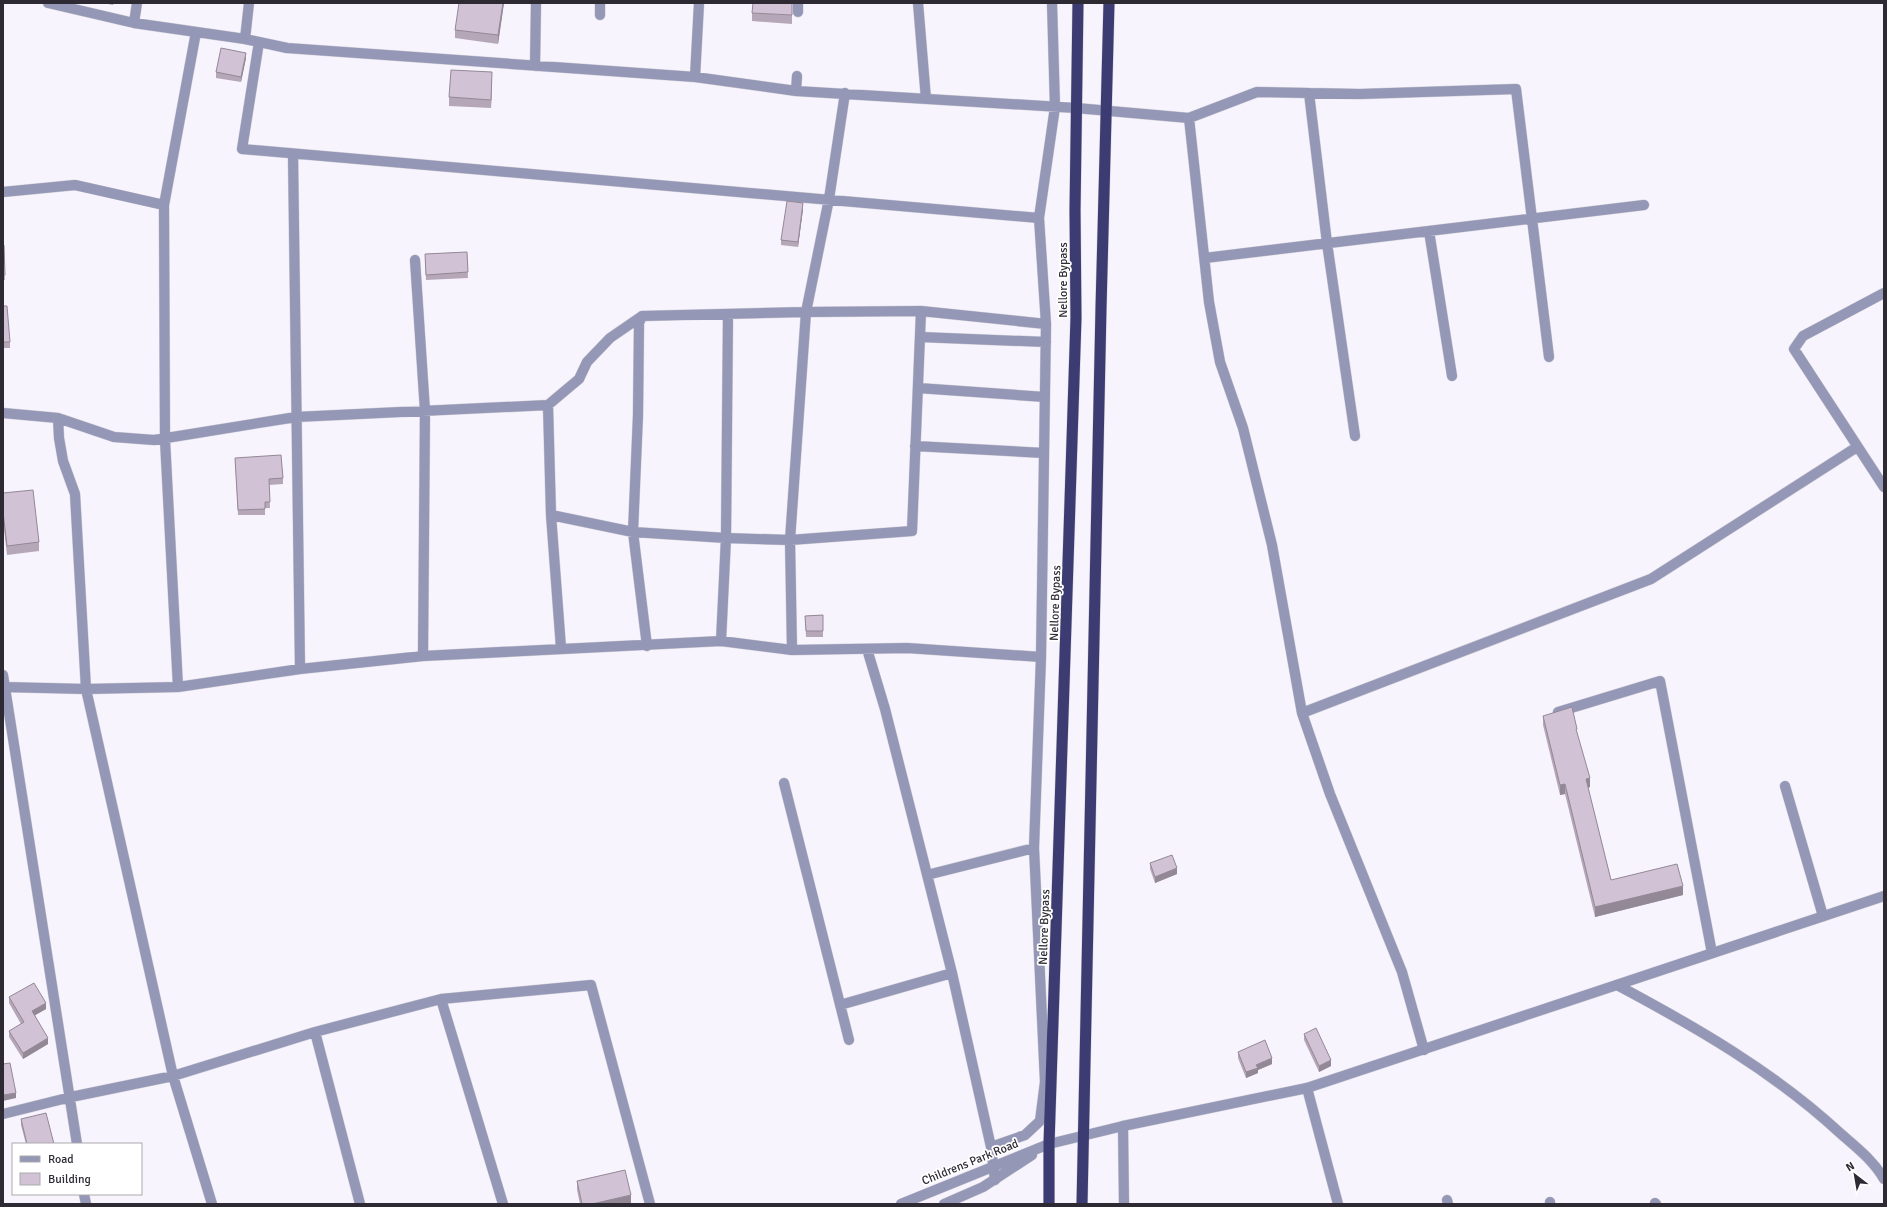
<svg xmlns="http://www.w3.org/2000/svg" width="1887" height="1207" font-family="Signika,sans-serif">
<rect width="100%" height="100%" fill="#f7f4fd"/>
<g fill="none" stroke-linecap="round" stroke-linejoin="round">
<defs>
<path id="minor" d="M48 3 134 23 245 39 287 48 695 77 796 91 1076 108 1189 118 1257 92 1360 94 1516 89 1549 357
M600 3V15
M918 3 926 99
M798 12V3
M134 23 137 3
M245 39 249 3
M259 42 242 149 1039 218
M535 66 536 3
M695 77 699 3
M796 91 797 76
M1309 93 1327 243 1355 436
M1189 118 1209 302 1220 362 1243 428 1272 545 1302 713 1330 794 1402 972 1424 1050
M293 154 300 669
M3 192 75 185 164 205
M1429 231 1452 376
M1205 258 1644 205
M415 260 425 411 423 656
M1884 293 1803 336 1794 349 1884 487
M642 316 639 323 638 415 633 532 647 646
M920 337 1046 342
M918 388 1045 397
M548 405 551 515 561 648
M3 413 58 418 59 438 63 461 75 494 86 689 173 1076 212 1204
M58 418 114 437 154 440 296 417 548 405 579 379 587 362 610 338 642 316 806 312 829 199 845 93
M915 446 1044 453
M551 515 633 532 726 538 790 540 912 531 921 311
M721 641 726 538 728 314
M867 649 885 709 952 973 991 1147 995 1180
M792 650 790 540 806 312 921 311 1046 324
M3 675 77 1144
M3 687 86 689 178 687 300 669 423 656 721 641 792 650 907 648 1041 657
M178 687 165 440 164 205 196 32
M1558 712 1660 681 1712 953
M1302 713 1651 579 1857 447
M784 783 849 1040
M1785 786 1823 916
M927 875 1034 848
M1617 985C1696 1027 1774 1072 1840 1133 1856 1147 1873 1160 1884 1179
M441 999 591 985 650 1204
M840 1005 952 973
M315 1032 360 1204
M1307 1088 1338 1204
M3 1114 71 1097 173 1076 315 1032 441 999 503 1204
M1123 1126 1124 1204
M991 1147 1025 1135 1040 1121 1045 1082 1034 848 1041 657 1046 324 1039 218 1055 107 1052 3
M84 1194 86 1204
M1447 1200 1448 1204
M1550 1202V1204
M1655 1203 1656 1204"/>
<path id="tertiary" d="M901 1204 1049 1144 1123 1126 1307 1088 1884 896
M944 1204 983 1187 1032 1155"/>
<path id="trunk" d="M1049 1204V1144L1076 318 1075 210 1078 3
M1082 1204 1101 308 1109 3"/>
</defs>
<use href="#minor" stroke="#d3d0d9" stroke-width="11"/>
<use href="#tertiary" stroke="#d3d0d9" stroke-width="11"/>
<use href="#trunk" stroke="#d3d0d9" stroke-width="12"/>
<use href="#minor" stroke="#9497b5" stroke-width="10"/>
<use href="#tertiary" stroke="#9497b5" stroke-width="10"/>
<use href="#trunk" stroke="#3c3c72" stroke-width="11"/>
</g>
<path fill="#b5a7b7" d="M102 3H114L113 5Z
M504 3 498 44 455 38V30Z
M752 13 792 15V24L752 21Z
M246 58 241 82 216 78V72Z
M492 81 491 108 449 106V97Z
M803 209 798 247 781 245V240Z
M3 245H4L5 280H3Z
M467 252 468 278 426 280 425 260Z
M3 306 10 342V348H3Z
M235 458 283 478V484L269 485 270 508H265V515H238Z
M3 493 39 542V551L7 555 3 520Z
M823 615V637H806L805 616Z
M1543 716 1577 734 1590 787 1588 788 1611 880 1683 895 1595 917 1565 794 1560 795 1543 725Z
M1150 863 1177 874 1155 883 1150 869Z
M9 997 46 1009 35 1015 48 1044 23 1059 9 1037V1031L21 1024 9 1003Z
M1304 1034 1331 1066 1319 1072 1304 1040Z
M1238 1052 1272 1064 1258 1070V1073L1246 1078 1238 1058Z
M21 1119 54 1144H26L21 1125Z
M577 1181 631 1203 628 1204H580L577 1190Z"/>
<path fill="#938895" d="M503 3H504L498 44V35Z
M246 53V58L241 82V77Z
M492 72V81L491 108V100Z
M803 203V209L798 247V242Z
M1590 778V787L1586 788V779Z
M1565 784V794L1560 795V785Z
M1177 868V874L1155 883V877Z
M1683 886V895L1595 917V907Z
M46 1003V1009L32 1017V1011Z
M48 1038V1044L23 1059V1053Z
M1272 1058V1064L1258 1070V1073L1246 1078V1072L1256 1065Z
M1331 1060V1066L1319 1072V1066Z
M16 1093V1098L3 1101V1095Z
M631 1195V1203L628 1204H592Z"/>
<path fill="#d2c2d5" stroke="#938895" d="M459 3H503L498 35 455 30Z
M753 3H792V15L752 13Z
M221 48 246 53 241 77 216 72Z
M451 70 492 72 491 100 449 97Z
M787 201 803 203 798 242 781 240Z
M3 245H4L5 275H3Z
M467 252 468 272 426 275 425 254Z
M3 306H7L10 342H3Z
M281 455 283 478 269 479 270 502H265V509L238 510 235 458Z
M33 490 39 542 7 546 3 512V493Z
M823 615V631H806L805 616Z
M1572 707 1577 729H1576L1590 778 1586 779 1611 880 1677 864 1683 886 1595 907 1565 784 1560 785 1543 716Z
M1172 855 1177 868 1155 877 1150 863Z
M34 983 46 1003 32 1011 48 1038 23 1053 9 1031 24 1022 9 997Z
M1316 1028 1331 1060 1319 1066 1304 1034Z
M1265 1040 1272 1058 1256 1065 1258 1068 1246 1072 1238 1052Z
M10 1063 16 1093 3 1095V1064Z
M46 1113 54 1144H27L21 1119Z
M625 1170 631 1195 592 1204H582L577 1181Z"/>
<g text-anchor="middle" stroke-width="3.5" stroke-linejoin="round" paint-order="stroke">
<g font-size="12" fill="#2d2a33" stroke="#fff">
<text transform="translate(1063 280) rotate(-90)" y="4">Nellore Bypass</text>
<text transform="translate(1055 603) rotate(-88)" y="4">Nellore Bypass</text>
<text transform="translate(1044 927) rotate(-88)" y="4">Nellore Bypass</text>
<text transform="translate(970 1162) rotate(-22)" y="4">Childrens Park Road</text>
</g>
</g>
<rect width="1887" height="1207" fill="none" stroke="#2d2a33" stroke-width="8"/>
<rect x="12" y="1143" width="130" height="52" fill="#ffffff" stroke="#abaaad"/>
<rect x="20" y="1156" width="20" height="6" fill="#9497b5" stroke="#abaaad"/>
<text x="48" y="1163" font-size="12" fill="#2d2a33">Road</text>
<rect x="20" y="1173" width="20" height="12" fill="#d2c2d5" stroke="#abaaad"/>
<text x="48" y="1183" font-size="12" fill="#2d2a33">Building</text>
<g transform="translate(1855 1175) rotate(329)" stroke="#ffffff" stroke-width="3" paint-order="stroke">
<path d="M0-3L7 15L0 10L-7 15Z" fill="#2d2a33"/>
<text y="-6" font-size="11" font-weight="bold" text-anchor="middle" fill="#2d2a33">N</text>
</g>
</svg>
